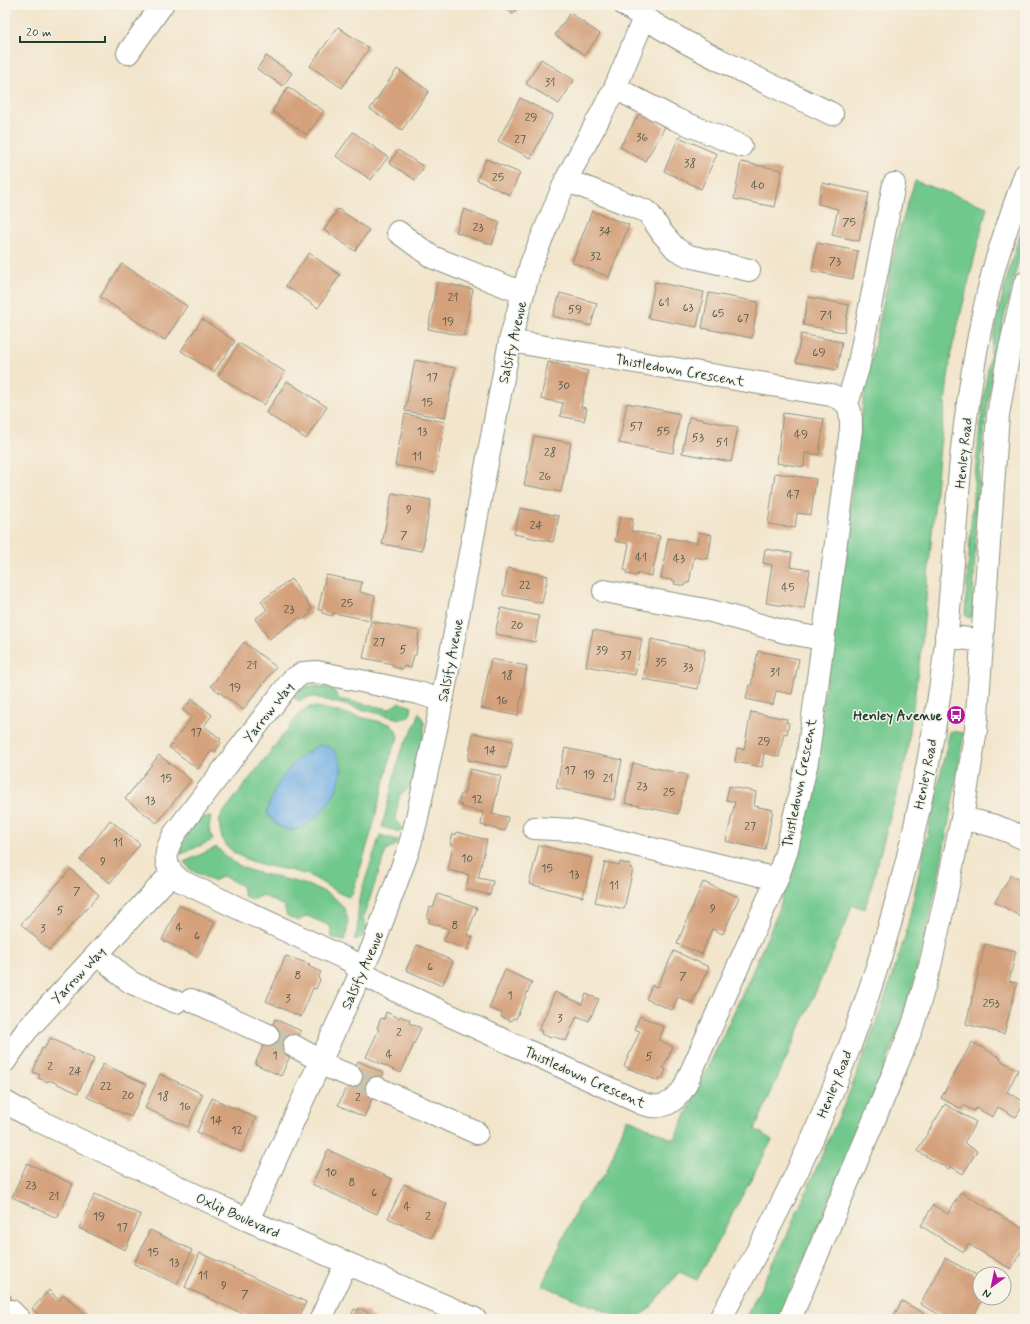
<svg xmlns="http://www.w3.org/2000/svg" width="1030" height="1324" font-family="Mynerve,sans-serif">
<rect width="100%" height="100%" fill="#f7f3e8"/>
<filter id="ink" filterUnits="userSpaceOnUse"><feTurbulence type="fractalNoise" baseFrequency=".025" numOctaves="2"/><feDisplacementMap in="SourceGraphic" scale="8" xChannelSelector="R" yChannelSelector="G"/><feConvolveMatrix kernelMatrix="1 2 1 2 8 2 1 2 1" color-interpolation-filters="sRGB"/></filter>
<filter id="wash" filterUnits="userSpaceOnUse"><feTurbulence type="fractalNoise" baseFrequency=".012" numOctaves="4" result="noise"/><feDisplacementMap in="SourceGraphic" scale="16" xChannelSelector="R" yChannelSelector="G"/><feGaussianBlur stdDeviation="0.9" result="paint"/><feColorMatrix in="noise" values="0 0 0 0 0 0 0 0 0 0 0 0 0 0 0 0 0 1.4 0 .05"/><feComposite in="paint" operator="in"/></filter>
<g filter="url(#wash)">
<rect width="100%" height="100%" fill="#f2e5cc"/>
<path fill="#71c88d" stroke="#488260" d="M915 181 987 207 951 353 940 446 922 642 906 759 865 909 852 905 846 923 755 1129 772 1140 697 1280 679 1272 649 1309 635 1319 619 1317 542 1285 579 1204 606 1173 627 1118 674 1140 747 984 779 910 807 800 830 658 864 394 898 234Z
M1025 220C1025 244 1019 257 1014 279 1007 306 1000 332 995 359 980 442 975 528 973 613L971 617 968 618 965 614C974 481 980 346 1025 220Z
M307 686H317L333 689 339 699 389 709 399 702 412 707 410 715 406 718 400 719 314 697H309L299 701 293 696Z
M308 707H317L390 724 396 730 398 738 392 750 372 830 352 895 349 897C335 893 322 881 308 875 283 866 222 866 220 828 219 823 219 818 222 814L301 712Z
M419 712 424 722V732L412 787 400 794 395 818 402 829 400 832 382 827 400 753 417 721Z
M950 731 964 733C950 817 936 901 913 983 898 1040 874 1094 851 1148 827 1205 803 1262 778 1319H745L784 1242 850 1091 880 1012 905 937Z
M211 816 209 828 213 840 181 854C180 840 191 829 199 818Z
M380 835 398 840 397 844 386 851 363 918 368 929 362 937 354 940 357 931 359 899Z
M217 847C226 858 236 865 249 870 283 882 367 885 344 941L332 938 330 926 307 916 298 921 287 916 284 906 262 895 252 900 244 896 242 886 223 876 213 881 191 870 184 862Z"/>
<path fill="#74b0e5" stroke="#4a768c" d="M320 745C323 746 328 746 331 748 334 749 335 752 337 755 354 780 316 829 291 830 280 830 272 821 267 813 273 785 293 757 320 745Z"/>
<g id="blocks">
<path fill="#d4a17c" d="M501 5H520L513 14Z
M570 13 600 34 585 55 555 35Z
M338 27 369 48 342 88 310 66Z
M266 56 292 73 283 86 257 69Z
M541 59 574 80 559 104 526 84Z
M397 69 429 91 402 130 370 109Z
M288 87 324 111 307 135 272 111Z
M520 98 553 115 531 158 498 141Z
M640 112 665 127 645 161 620 147Z
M353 132 388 157 371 180 336 156Z
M679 137 717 154 701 189 664 171Z
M398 150 424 167 415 180 389 163Z
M486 159 520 173 510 195 477 180Z
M741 162 782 170 775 207 734 199Z
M822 183 869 193 859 241 832 235 838 209 818 204Z
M338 209 369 230 355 251 324 230Z
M464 209 500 222 492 245 456 232Z
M592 211 629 225 609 277 572 262Z
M817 243 858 251 853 279 812 271Z
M309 253 340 275 318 308 286 286Z
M122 264 187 306 165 340 100 297Z
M437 282 473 289 464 336 428 329Z
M655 282 704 292 697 327 648 318Z
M560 293 597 303 591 326 553 316Z
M709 293 758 302 752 338 702 328Z
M808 297 849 305 844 332 803 325Z
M202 319 235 341 214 372 181 351Z
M801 334 842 342 837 370 796 362Z
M239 343 285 372 264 405 218 376Z
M415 360 455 368 445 418 405 411Z
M548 362 588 371 581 407 587 408 584 421 560 416 563 403 541 399Z
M287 381 327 407 306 439 266 413Z
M627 403 680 414 673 453 619 443Z
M783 413 824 419 819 455 805 453 804 467 777 463Z
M405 414 445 422 435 473 395 465Z
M689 417 738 427 731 462 682 453Z
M534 436 571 443 561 492 524 485Z
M775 473 816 479 811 515 797 513 795 528 768 524Z
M392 493 431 500 422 551 382 544Z
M520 508 559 516 553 542 514 534Z
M620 517 633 519 631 531 660 536 652 576 638 573 637 576 626 574 627 571 624 570 629 544 615 541Z
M699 532 712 535 708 559 694 557 689 583H686L685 586 674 584 675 581 661 578 668 538 697 543Z
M765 549 792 553 790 567 810 570 804 609 766 603 772 565 763 563Z
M508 568 548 576 542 603 503 595Z
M326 575 362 582 360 592 375 596 370 620 333 613 332 616 322 613V610H318Z
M291 579 312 609 309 611 311 613 302 620 300 617 269 639 255 619 267 610 261 601Z
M501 608 539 616 535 642 495 634Z
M371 621 419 631 416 655H414L411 668 404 666 403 669 393 667V664L363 658Z
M593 630 642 639 635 675 586 666Z
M651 639 705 650 698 689 643 679Z
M244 642 276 667 243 710 211 686Z
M758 651 799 659 792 694 776 691 773 705 746 699 749 685 751 686Z
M491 659 527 666 518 716 481 708Z
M192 699 212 715 204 726 221 739 219 741 221 743 215 752 212 750 198 769 169 747 192 717 183 710Z
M751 712 787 719 786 722 789 723 787 734 784 733 779 757 764 753 762 767 735 762 737 748 744 749Z
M473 733 513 741 507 768 468 760Z
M565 748 622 760 614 800 556 788Z
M159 755 191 780 157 823 125 799Z
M633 763 687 775 678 814 625 803Z
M470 769 501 776 492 814 508 817 505 831 481 825 483 812 461 807 462 805 458 804 461 794H464Z
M729 786 756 792 754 806 773 810 765 850 726 841 735 802 726 800Z
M110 820 140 844 110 883 80 860Z
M457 832 487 840 478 878 493 881 490 895 466 889 469 875 448 870 453 845 450 844 453 834 456 835Z
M539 845 592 858 583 897 529 884Z
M605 862 619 865 620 862 631 865 630 868 633 869 624 909 595 902Z
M71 869 99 895 49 950 21 924Z
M1011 875 1025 883V919L995 902Z
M703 882 739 897 723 934 712 929 702 954 677 944Z
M438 894 477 908 467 935 473 937 468 950 444 941 449 929 428 922 430 919 427 918 430 907 433 908Z
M179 905 215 922 198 957 162 940Z
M985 944 1016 951 1009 981 1017 983 1004 1034 966 1024Z
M417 945 453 961 442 986 406 970Z
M674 951 709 967 692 1003 678 997 672 1010 646 999 652 985 657 987Z
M286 956 310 964 308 966 321 972 318 978 320 980 316 989 313 988 301 1017 266 1001Z
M505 970 532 982 516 1019 513 1018 511 1021 501 1017 502 1013 489 1008Z
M555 992 582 1004 586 994 599 999 589 1021 577 1016 566 1041 552 1036 551 1038 541 1034 542 1031 539 1030Z
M386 1012 399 1018 400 1016 410 1020 409 1023 421 1028 401 1073 366 1057 379 1029 377 1028 381 1018 384 1019Z
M640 1016 664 1027 659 1040 673 1047 663 1068 666 1069 662 1079 659 1078 658 1081 624 1066 640 1031 634 1029Z
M275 1019 301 1031 281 1076 255 1064Z
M50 1038 94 1059 78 1093 49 1080 48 1082 38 1078 40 1075 33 1072 42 1048 44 1049Z
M972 1042 1001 1058 1000 1060 1018 1070 1007 1092 1025 1102 1016 1117 998 1107 993 1117 976 1108 974 1111 963 1105 961 1109 941 1098Z
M358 1061 384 1073 364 1117 338 1105Z
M103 1064 146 1084 131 1117 87 1097Z
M160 1074 203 1094 188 1127 145 1108Z
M212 1098 256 1118 241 1152 197 1132Z
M945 1104 976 1122 964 1143 977 1151 963 1174 950 1166 949 1169 917 1151Z
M328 1150 392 1179 377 1214 312 1184Z
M27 1163 73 1184 57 1218 12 1197Z
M404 1184 447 1204 431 1238 388 1218Z
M961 1192 1025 1230V1245L1011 1269 968 1244 964 1252 921 1226 933 1205 948 1214Z
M95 1194 141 1215 125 1250 79 1228Z
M150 1230 192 1250 177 1284 134 1264Z
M200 1253 306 1302 298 1319H254L185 1287Z
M945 1258 980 1277V1298H983L972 1319H947L920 1304Z
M49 1290 59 1300 64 1295 91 1319H43L32 1309Z
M5 1291 11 1297 9 1298 12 1301 5 1308Z
M902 1301 933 1319H892Z
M359 1308 369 1313 368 1315 376 1319H350L354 1309 358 1311Z"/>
</g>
</g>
<g filter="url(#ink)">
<use href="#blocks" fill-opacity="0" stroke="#889180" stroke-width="1"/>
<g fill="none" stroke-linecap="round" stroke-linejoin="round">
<path stroke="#c8c3ae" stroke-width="22" stroke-dasharray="22 11" stroke-linecap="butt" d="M268 1035 294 1046
M351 1076 377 1088"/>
<defs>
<path id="minor" d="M625 5C689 49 762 80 832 114
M128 53 162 5
M615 88 675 119 741 146
M566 180 648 212 662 233 676 249 689 256 749 270
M398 232 432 257 523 293
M847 404 858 368 894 184
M604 591 711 611 785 632 822 639
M946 636 983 641
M962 819C984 822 1005 828 1025 839
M534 828 573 830 777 879
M172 873 181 881 342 957 351 961 361 973 388 987 643 1104C662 1110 673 1104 684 1088L777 879 786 853 807 762 851 429C851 409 851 402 831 395L510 341
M98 954 122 976 132 983 176 1002
M191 1000 268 1035
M294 1046 321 1061
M5 1061 26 1031 172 873C162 859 167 847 175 833L292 680 303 673 317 672 419 693 442 701
M320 1064 351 1076
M377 1088 477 1133
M5 1102 35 1119 248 1220 475 1319
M248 1220 373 946 408 851 416 822 442 701 510 341 531 264 566 180 615 88 644 18
M11 1311 19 1319
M321 1319 346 1263
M720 1319C763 1243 804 1164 836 1082 887 954 922 819 941 683 952 605 954 527 962 449 969 390 978 330 993 272 1002 239 1014 207 1025 175
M790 1319 885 1094 913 1025 930 966 947 890 962 819 976 729 998 415 1008 357 1025 283"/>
</defs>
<use href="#minor" stroke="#889180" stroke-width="24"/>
<use href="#minor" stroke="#fff" stroke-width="22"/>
</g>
</g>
<defs>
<symbol id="bus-disc" viewBox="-11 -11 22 22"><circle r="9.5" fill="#b5179e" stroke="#f7f3e8"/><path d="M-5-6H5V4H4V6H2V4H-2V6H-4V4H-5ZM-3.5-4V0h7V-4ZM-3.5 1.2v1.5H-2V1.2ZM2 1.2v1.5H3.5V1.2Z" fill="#fff"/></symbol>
</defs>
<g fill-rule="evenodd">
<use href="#bus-disc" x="945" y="704" width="22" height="22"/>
</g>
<g text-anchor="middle" stroke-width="3" stroke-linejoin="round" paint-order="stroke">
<g font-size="12" fill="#4c5646">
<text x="550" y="86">31</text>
<text x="531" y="121">29</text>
<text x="642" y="141">36</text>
<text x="520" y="143">27</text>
<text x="690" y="167">38</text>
<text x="498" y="181">25</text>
<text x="758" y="189">40</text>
<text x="849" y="226">75</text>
<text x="478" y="231">23</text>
<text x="605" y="235">34</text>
<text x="596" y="260">32</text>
<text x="835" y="265">73</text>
<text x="453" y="301">21</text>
<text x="664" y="306">61</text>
<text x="688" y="311">63</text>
<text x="575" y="313">59</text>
<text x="718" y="317">65</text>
<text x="826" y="319">71</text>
<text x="743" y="322">67</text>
<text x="448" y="325">19</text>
<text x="819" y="356">69</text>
<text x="432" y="381">17</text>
<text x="564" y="389">30</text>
<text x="427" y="406">15</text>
<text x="636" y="430">57</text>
<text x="422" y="435">13</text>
<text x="663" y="435">55</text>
<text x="801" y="438">49</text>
<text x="698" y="441">53</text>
<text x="722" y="446">51</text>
<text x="550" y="456">28</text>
<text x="417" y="460">11</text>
<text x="545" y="480">26</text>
<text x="793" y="498">47</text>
<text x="409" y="513">9</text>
<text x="536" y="529">24</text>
<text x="404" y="539">7</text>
<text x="641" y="561">41</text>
<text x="679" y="562">43</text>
<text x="525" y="589">22</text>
<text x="788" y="591">45</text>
<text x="347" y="607">25</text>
<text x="289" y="613">23</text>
<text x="517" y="629">20</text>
<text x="379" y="646">27</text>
<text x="403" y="653">5</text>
<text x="602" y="654">39</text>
<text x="626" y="659">37</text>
<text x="661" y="666">35</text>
<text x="252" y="669">21</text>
<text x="688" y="671">33</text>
<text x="775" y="676">31</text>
<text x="507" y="679">18</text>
<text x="235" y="691">19</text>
<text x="502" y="704">16</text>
<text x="196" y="736">17</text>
<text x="764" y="745">29</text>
<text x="490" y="754">14</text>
<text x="570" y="774">17</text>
<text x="589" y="778">19</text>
<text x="166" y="782">15</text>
<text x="608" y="782">21</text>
<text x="642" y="790">23</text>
<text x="669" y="796">25</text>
<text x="477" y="803">12</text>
<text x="150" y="804">13</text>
<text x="750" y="830">27</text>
<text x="118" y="846">11</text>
<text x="467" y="862">10</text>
<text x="103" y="865">9</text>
<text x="547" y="872">15</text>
<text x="574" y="878">13</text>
<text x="614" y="889">11</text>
<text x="77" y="895">7</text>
<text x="713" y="912">9</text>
<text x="60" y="914">5</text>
<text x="455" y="929">8</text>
<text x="179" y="931">4</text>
<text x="43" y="932">3</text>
<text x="197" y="939">6</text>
<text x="430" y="970">6</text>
<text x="298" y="979">8</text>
<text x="683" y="980">7</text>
<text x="510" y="999">1</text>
<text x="288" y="1002">3</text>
<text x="991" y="1007">253</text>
<text x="560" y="1022">3</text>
<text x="399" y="1036">2</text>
<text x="389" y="1058">4</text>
<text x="275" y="1059">1</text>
<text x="649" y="1060">5</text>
<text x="50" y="1070">2</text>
<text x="75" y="1075">24</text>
<text x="106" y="1090">22</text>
<text x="128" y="1099">20</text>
<text x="163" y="1100">18</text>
<text x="358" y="1101">2</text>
<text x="185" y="1110">16</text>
<text x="216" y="1124">14</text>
<text x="237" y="1134">12</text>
<text x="331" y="1176">10</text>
<text x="352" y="1186">8</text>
<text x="31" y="1189">23</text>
<text x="374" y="1196">6</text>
<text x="54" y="1200">21</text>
<text x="407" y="1210">4</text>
<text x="99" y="1220">19</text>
<text x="428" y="1220">2</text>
<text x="122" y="1231">17</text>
<text x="153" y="1256">15</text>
<text x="174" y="1266">13</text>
<text x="203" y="1279">11</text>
<text x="224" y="1289">9</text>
<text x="245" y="1298">7</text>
</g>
<g font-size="14" fill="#1f3d34" stroke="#f7f3e8">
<text transform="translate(512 342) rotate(-77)" y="5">Salsify Avenue</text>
<text transform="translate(680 370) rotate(10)" y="5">Thistledown Crescent</text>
<text transform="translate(963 453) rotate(-84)" y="5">Henley Road</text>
<text transform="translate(450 660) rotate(-79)" y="5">Salsify Avenue</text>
<text transform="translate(268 712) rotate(-52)" y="5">Yarrow Way</text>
<text transform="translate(925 774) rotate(-79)" y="5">Henley Road</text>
<text transform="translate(799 783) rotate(-79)" y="5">Thistledown Crescent</text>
<text transform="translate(362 970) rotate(-66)" y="5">Salsify Avenue</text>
<text transform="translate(78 975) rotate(-47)" y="5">Yarrow Way</text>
<text transform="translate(585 1077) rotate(24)" y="5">Thistledown Crescent</text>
<text transform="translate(834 1084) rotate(-68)" y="5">Henley Road</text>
<text transform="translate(238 1215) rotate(24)" y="5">Oxlip Boulevard</text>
</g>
<g font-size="14" font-weight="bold" fill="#1f3d34" stroke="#f7f3e8" text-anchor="end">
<text x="942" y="720">Henley Avenue</text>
</g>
</g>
<rect width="1030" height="1324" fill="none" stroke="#f7f3e8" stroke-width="20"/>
<g transform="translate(992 1286) rotate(213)"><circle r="19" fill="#f7f3e8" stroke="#a1aaa0"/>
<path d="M0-3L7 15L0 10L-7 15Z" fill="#b5179e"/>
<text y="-6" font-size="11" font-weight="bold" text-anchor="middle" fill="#1f3d34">N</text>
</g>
<path d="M20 36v6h85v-6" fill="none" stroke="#1f3d34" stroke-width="2"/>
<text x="26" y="36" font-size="12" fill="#1f3d34" stroke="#f7f3e8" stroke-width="3" paint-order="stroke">20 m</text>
</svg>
